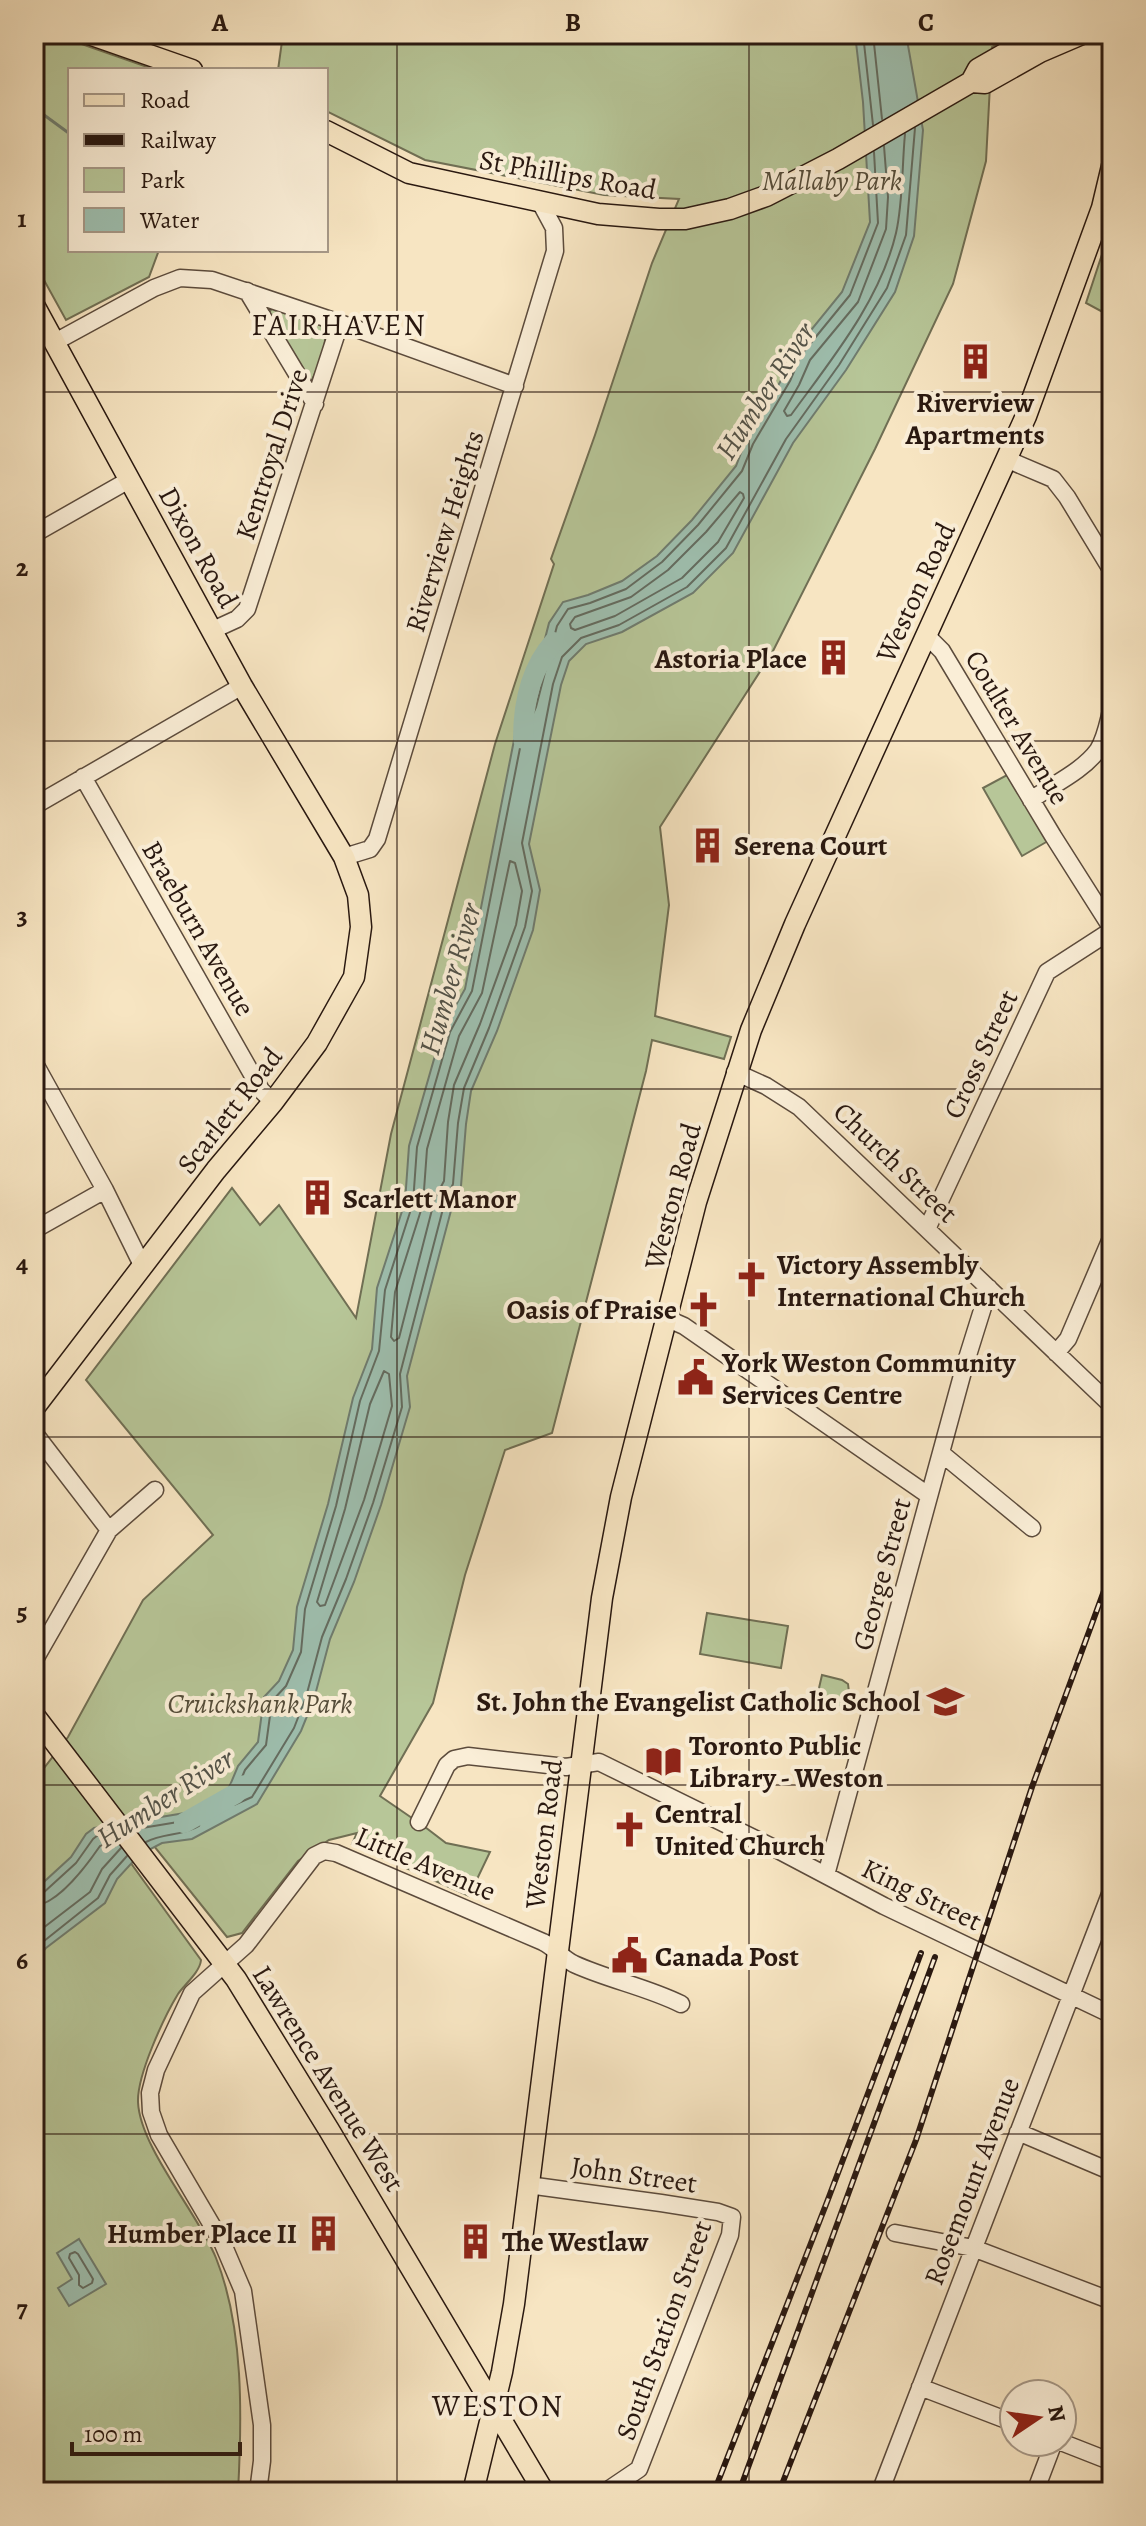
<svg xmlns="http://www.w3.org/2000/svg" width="1146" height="2526" font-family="Alegreya,serif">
<rect width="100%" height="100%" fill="#f7e5c2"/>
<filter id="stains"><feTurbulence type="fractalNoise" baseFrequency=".0025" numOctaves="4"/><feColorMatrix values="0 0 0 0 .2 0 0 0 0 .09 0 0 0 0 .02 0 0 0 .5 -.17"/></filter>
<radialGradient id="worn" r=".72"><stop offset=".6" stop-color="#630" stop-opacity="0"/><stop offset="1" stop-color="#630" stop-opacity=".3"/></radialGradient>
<path fill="#b7c698" stroke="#706f54" stroke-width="2" d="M34 34H53L156 70H70V250H159L149 277 66 320 34 262Z
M283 34H1014L992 47 986 161 953 284 875 449 772 653 660 827 669 905 655 1016 731 1037 724 1059 652 1040 646 1071 552 1433 505 1450 465 1575 433 1703 380 1796 425 1827 446 1843 490 1852 469 1896 352 1844 357 1833 329 1840 298 1861 242 1933 227 1937 134 1821 104 1826 201 1960C200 1972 185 1984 178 1994 164 2017 137 2075 138 2102 140 2148 198 2213 216 2258 244 2328 242 2418 238 2492H34V1781L68 1737 143 1600 213 1535 86 1380 232 1188 260 1225 279 1205 356 1318 391 1134 495 744 554 564 551 559 595 435 652 263 679 199 604 195 425 160 326 111V70H278Z
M1112 224V317L1086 303Z
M277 307 323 326C330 341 319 365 312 380L309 381 269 313 272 308Z
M1007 775 1048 841 1022 856 983 788Z
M707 1613 788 1626 781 1668 700 1654Z
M822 1675 842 1680 848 1684 850 1700 845 1710 816 1701Z"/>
<path fill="#9ebfaf" stroke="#6f7c6f" stroke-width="2" d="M855 34H906L923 130 914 236 895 292 846 370 793 443 733 553 693 593 622 632 586 644 569 661 561 685 529 844 540 890 533 930 497 1031 471 1091 466 1124 461 1186 453 1203 407 1376 410 1407 381 1505 354 1582 330 1639 314 1699 301 1731 257 1804 192 1839 162 1843 139 1855 117 1879 105 1903 46 1948 34 1961V1891L71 1857 86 1834 94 1828 215 1808 223 1802 238 1766 258 1742 264 1697 279 1681 293 1650 297 1607 328 1504 353 1398 372 1349 377 1288 405 1202 409 1146 443 1028 465 989 515 735 528 705 549 623 563 602 588 595 622 581 657 556 692 520 736 466 746 440 783 377 794 351 842 292 870 222 863 102Z
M79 2239 106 2284 69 2306 58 2288 72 2279 57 2253Z"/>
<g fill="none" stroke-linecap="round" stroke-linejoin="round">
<path stroke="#646c60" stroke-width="2" d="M863 34 873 125
M873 34 882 119
M884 146 888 197 886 229 858 302 810 360 799 385 784 411 787 416 791 415C831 360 880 301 896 233 903 203 902 165 905 134
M874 152 878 223 850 295 801 355 790 381 753 444 742 471 698 525 662 562 626 589 590 603 568 609 557 626 536 707 522 738 472 991 450 1032 417 1147 413 1203 385 1290 379 1351 360 1401 336 1506 305 1609 301 1652 286 1686 272 1701 266 1745 245 1770 232 1801 234 1805 252 1797 294 1728 306 1697 322 1637 346 1579 373 1503 402 1407 400 1374 445 1201 453 1184 458 1123 464 1088 489 1028 525 927 532 891 522 843 553 684 562 657 581 638 619 625 687 587 726 548 786 439 839 365 887 288 906 235 915 128
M740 492 743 494 744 498 718 542 682 578 615 616 575 630 571 628 570 624 575 617 631 597 668 570 706 532Z
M510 861 515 863 522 891 516 925 480 1024 454 1085 448 1122 444 1181 435 1198 399 1338 394 1341 391 1337 395 1292 423 1204 427 1149 459 1036 482 993Z
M384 1371 389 1374 392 1406 364 1500 325 1605 320 1606 317 1602 345 1509 370 1404Z
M136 1829 196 1819 200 1822 199 1826C183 1836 163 1833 146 1842
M34 1896 42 1894 76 1863 93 1839 98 1835 109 1833
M34 1906C58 1904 87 1865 100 1846L116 1842
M34 1935 90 1892 102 1869 121 1848
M34 1949 98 1898 110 1875 127 1856
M75 2252 78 2254 93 2279 92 2283 83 2288 79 2285V2275L69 2258 70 2254Z"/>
<path stroke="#6f7c6f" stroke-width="3" d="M34 102 40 112 70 134"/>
<path stroke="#9ebfaf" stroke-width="20" d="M523 739C523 704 530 669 554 642
M184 1823 235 1794 245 1785"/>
<defs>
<path id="minor" d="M247 291 315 404
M55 342 154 288 180 278 212 280 340 323 515 386
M1006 459 1053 479 1067 497 1112 571
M34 534 129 480
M213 630 237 619 247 609 340 323
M926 635 942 651 1053 836 1112 929
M83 777 261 1090 273 1102
M1031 800C1052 785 1083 771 1098 750 1106 737 1108 722 1112 707
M34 806 242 686
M344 857 370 849 377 839 555 251 554 228 540 202
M34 1062 105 1190 143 1267
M735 1072 766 1086 799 1107 1112 1406
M927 1229 1047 972 1112 930
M34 1230 105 1190
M668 1319 684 1326 928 1495
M1056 1353 1068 1339 1112 1236
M34 1429 36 1435 109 1530
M941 1453 1032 1528
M34 1661 109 1530 155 1490
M419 1822 447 1765 454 1759 468 1756 566 1767 599 1762 776 1849 884 1906 1112 2015
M826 1875 964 1368 989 1288
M1018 2132 1112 2172
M528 2185 661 2203 718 2212 732 2217 730 2235 639 2469 605 2492
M895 2233 973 2248 1112 2301
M920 2387 1014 2423
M1061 2442 1112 2462
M258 2492 262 2461V2425L243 2291 223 2244 159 2135 151 2112 150 2093 156 2070 192 1993 246 1945 314 1856 324 1851 336 1853 543 1942C555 1948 562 1958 574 1964 609 1980 647 1987 681 2004
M880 2492 1112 1889
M1035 2492 1054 2442"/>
<path id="major" d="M89 34 192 70
M971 82 985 83 1040 52 1082 34
M326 131 409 173 598 214 659 219H685L730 209 766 196 838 159 971 82 978 69 1039 34
M34 305 242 686 344 857 358 895 361 927 354 977 317 1043 273 1102 216 1170 34 1408
M34 1715 236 1979 329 2130 544 2492
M473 2492 502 2372 514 2304 602 1598 621 1497 696 1202 751 1030 795 924 1026 416 1102 208 1112 166"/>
</defs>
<use href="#minor" stroke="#5c4b3c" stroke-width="19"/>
<use href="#major" stroke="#291810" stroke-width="23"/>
<use href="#minor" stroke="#faeed7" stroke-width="16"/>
<use href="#major" stroke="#f7e5c2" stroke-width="20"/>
<defs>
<path id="rail" d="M714 2492 827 2202 921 1953
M739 2492 935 1957
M779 2492 916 2140 1032 1787 1112 1569"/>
</defs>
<use href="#rail" stroke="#291810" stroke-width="6"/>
<use href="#rail" stroke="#faeed7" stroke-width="3" stroke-dasharray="9" stroke-linecap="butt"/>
</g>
<path fill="none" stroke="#291810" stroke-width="2" stroke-opacity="0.55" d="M397 34V2492M749 34V2492M34 392H1112M34 741H1112M34 1089H1112M34 1437H1112M34 1785H1112M34 2134H1112"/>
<defs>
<symbol id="building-bare" viewBox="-9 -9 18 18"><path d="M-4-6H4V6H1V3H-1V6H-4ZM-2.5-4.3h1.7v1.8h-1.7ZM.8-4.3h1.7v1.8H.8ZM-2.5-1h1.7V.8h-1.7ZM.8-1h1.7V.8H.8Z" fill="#8f2418" stroke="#faeed7" stroke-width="2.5" paint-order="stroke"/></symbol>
<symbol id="church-bare" viewBox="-9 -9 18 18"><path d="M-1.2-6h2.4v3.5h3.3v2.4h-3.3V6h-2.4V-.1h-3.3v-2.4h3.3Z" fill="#8f2418" stroke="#faeed7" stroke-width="2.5" paint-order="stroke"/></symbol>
<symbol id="civic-bare" viewBox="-9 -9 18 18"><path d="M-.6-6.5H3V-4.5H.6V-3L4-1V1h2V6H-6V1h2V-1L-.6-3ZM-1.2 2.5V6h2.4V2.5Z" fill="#8f2418" stroke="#faeed7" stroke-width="2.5" paint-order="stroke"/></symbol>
<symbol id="school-bare" viewBox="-9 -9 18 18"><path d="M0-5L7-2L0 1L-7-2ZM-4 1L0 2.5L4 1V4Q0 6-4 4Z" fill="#8f2418" stroke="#faeed7" stroke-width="2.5" paint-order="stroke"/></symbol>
<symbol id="library-bare" viewBox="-9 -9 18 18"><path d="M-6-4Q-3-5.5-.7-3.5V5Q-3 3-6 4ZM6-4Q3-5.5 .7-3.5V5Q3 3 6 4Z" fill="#8f2418" stroke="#faeed7" stroke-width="2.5" paint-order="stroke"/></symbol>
</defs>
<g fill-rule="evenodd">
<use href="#building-bare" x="950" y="336" width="51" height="51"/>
<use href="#building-bare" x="808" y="632" width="51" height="51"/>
<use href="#building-bare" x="682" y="820" width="51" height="51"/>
<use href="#building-bare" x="292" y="1172" width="51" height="51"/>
<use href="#church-bare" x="726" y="1254" width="51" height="51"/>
<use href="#church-bare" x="678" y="1284" width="51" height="51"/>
<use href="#civic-bare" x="670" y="1352" width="51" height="51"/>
<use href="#school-bare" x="920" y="1676" width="51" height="51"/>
<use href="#library-bare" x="638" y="1736" width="51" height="51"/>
<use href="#church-bare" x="604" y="1804" width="51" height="51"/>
<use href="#civic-bare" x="604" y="1930" width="51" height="51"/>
<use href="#building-bare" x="298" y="2208" width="51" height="51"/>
<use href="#building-bare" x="450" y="2216" width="51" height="51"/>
</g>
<g text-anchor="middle" stroke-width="8" stroke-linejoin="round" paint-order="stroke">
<g font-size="28" fill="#291810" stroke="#faeed7">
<text transform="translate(568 174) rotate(10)" y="10">St Phillips Road</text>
<text transform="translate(271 454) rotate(-72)" y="10">Kentroyal Drive</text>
<text transform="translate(444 531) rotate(-73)" y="10">Riverview Heights</text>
<text transform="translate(199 547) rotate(61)" y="10">Dixon Road</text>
<text transform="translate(915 592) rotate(-65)" y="10">Weston Road</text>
<text transform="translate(1018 727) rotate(59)" y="10">Coulter Avenue</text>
<text transform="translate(199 928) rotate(60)" y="10">Braeburn Avenue</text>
<text transform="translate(980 1054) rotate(-65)" y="10">Cross Street</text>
<text transform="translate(229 1110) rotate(-52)" y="10">Scarlett Road</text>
<text transform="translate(896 1162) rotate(44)" y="10">Church Street</text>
<text transform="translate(672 1196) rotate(-75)" y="10">Weston Road</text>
<text transform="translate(881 1574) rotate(-75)" y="10">George Street</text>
<text transform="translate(543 1834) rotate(-83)" y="10">Weston Road</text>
<text transform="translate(426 1863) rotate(23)" y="10">Little Avenue</text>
<text transform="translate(922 1894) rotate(26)" y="10">King Street</text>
<text transform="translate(329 2078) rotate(58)" y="10">Lawrence Avenue West</text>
<text transform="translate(634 2174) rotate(8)" y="10">John Street</text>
<text transform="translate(971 2181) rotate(-69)" y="10">Rosemount Avenue</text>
<text transform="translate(663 2330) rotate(-70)" y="10">South Station Street</text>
</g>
<g font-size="28" font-style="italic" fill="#544c39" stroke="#faeed7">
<text x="832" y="190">Mallaby Park</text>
<text x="260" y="1713">Cruickshank Park</text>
</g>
<g font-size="28" font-weight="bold" fill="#291810" stroke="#faeed7" text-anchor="start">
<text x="975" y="412" text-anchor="middle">Riverview<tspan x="975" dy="32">Apartments</tspan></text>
<text x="807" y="668" text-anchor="end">Astoria Place</text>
<text x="734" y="855">Serena Court</text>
<text x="343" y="1208">Scarlett Manor</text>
<text x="777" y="1274">Victory Assembly<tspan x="777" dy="32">International Church</tspan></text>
<text x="677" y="1319" text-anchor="end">Oasis of Praise</text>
<text x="722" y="1372">York Weston Community<tspan x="722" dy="32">Services Centre</tspan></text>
<text x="920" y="1711" text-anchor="end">St. John the Evangelist Catholic School</text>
<text x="689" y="1755">Toronto Public<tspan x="689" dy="32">Library - Weston</tspan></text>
<text x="655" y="1823">Central<tspan x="655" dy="32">United Church</tspan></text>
<text x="655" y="1966">Canada Post</text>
<text x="297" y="2243" text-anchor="end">Humber Place II</text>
<text x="502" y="2251">The Westlaw</text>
</g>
<g font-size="30" letter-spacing="2" fill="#291810" stroke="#faeed7">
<text x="339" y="335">FAIRHAVEN</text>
<text x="498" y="2416">WESTON</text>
</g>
<g font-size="30" font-style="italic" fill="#525248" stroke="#faeed7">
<text transform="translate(765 391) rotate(-57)" y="10">Humber River</text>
<text transform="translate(450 979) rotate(-74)" y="10">Humber River</text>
<text transform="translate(165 1798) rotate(-33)" y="10">Humber River</text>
</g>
</g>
<rect width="1146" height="2526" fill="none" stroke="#f7e5c2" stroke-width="88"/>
<rect x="68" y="68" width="260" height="184" fill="#faeed7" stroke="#a69887" stroke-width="2"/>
<rect x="84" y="94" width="40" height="12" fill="#f7e5c2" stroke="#a69887" stroke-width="2"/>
<text x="140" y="108" font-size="24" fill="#291810">Road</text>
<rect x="84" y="134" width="40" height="12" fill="#291810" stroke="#a69887" stroke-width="2"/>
<text x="140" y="148" font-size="24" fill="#291810">Railway</text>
<rect x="84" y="168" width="40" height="24" fill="#b7c698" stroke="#a69887" stroke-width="2"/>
<text x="140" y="188" font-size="24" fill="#291810">Park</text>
<rect x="84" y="208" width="40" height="24" fill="#9ebfaf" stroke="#a69887" stroke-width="2"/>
<text x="140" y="228" font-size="24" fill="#291810">Water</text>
<g transform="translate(1038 2418) rotate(77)"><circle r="38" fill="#faeed7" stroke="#a69887" stroke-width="2"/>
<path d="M0-6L14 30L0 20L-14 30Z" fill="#8f2418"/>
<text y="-12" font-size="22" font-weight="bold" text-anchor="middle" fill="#291810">N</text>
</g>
<path d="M72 2442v12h168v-12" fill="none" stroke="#291810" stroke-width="4"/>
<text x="84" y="2442" font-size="24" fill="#291810" stroke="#faeed7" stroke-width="6" paint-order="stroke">100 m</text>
<rect x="44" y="44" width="1058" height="2438" fill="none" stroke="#291810" stroke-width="3"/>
<g font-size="26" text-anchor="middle" font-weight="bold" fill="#291810">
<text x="220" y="31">A</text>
<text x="573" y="31">B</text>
<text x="926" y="31">C</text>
<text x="22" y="227">1</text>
<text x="22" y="576">2</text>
<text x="22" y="924">3</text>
<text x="22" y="1272">4</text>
<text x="22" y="1620">5</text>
<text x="22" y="1969">6</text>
<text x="22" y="2317">7</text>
</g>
<rect width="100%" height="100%" filter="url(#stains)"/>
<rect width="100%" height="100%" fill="url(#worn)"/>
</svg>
